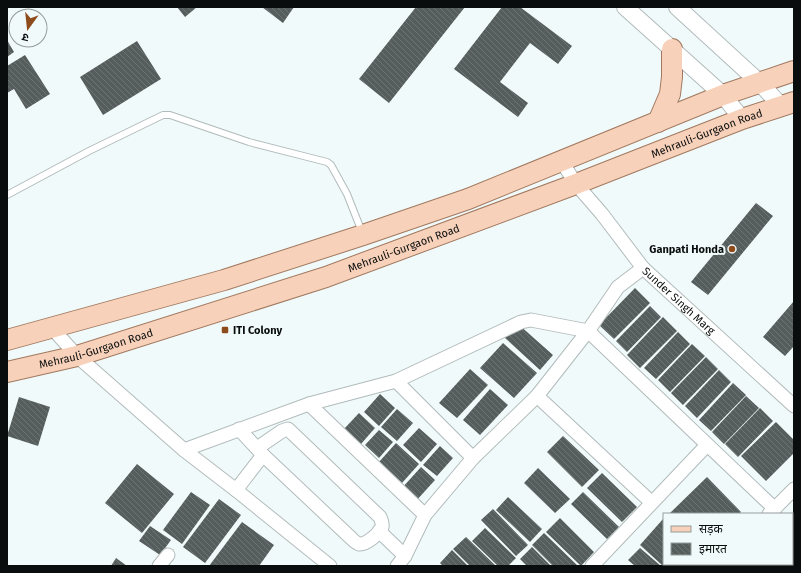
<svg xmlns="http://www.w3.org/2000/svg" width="801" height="573" font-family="'Fira Sans','Noto Sans Devanagari',sans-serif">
<defs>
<pattern id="building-back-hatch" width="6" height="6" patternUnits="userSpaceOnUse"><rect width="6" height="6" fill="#555d5d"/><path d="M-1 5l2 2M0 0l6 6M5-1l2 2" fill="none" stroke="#6d7373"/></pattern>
</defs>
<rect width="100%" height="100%" fill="#f1fafa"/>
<path fill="url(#building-back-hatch)" d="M177 7H197L185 17Z
M262 7H294L283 23Z
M416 7H465L389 103 359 79Z
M502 7H520L572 46 558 64 530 43 500 82 528 103 518 117 454 69Z
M7 40 14 52 7 57Z
M137 41 161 79 103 115 80 77Z
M25 55 50 94 26 109 14 89 7 93V66Z
M756 203 773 216 708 295 691 282Z
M635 288 650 303 614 339 599 325Z
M794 301V346L785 356 763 337Z
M650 306 661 317 627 352 616 341Z
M663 317 677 331 640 368 627 355Z
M518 324 553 355 540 370 505 338Z
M678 332 690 344 656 379 644 368Z
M503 343 537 373 514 398 480 368Z
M692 344 705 356 670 392 658 380Z
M706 357 718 369 683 405 671 393Z
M470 369 488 385 457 418 439 403Z
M719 370 731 382 697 418 685 406Z
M733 383 746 395 711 431 699 420Z
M490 389 508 405 480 435 463 420Z
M380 394 395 408 379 426 364 412Z
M746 396 759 408 724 444 712 432Z
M19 397 50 407 38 446 7 436Z
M760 408 773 421 738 457 725 444Z
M397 409 413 423 397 441 381 427Z
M359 413 375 428 361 444 344 429Z
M776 422 794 440V453L766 481 741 456Z
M419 428 437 444 421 462 403 445Z
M379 430 393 442 379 458 365 445Z
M563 436 599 470 582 487 547 452Z
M396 443 419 464 402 483 379 462Z
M440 446 453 458 437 476 423 465Z
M137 464 174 494 142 533 105 503Z
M421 467 435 480 416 501 402 488Z
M538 468 570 499 555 513 524 483Z
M602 473 637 507 622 522 587 488Z
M707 477 741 512 739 514H669Z
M191 492 210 505 182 544 163 530Z
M583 492 619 527 607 539 571 504Z
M508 497 542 529 530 542 496 510Z
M219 499 241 515 205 563 183 547Z
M493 509 528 545 516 556 481 520Z
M560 518 594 552 581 566 546 532Z
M663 519 664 564H689L687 566H663L640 545Z
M242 522 274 545 259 566H209Z
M150 526 171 540 160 555 139 541Z
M485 528 516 558 508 566H498L472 541Z
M544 533 578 566H553L532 545Z
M792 535 794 537V566H775L773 564H792Z
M466 537 496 566H470L453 549Z
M532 547 551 566H527L520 559Z
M640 548 661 566H635L628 560Z
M452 550 468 566H443L440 563Z
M116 558 127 566H111Z
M742 564H765L767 566H740Z"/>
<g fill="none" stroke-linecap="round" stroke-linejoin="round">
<defs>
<path id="service" d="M7 195 89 151 163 115H170L249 142 327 162 331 165 347 194 362 232"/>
<g id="minor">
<path id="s1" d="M562 162 576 184 602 214 643 268 794 406"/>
<path d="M52 328 77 356 184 450 236 490 330 566"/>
<path d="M396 381 473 458"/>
<path d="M537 396 651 502"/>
<path d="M309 404 425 515"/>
<path d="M257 448 282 431 288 429 380 517C381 520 383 523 382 527 380 533 366 545 359 544 356 543 353 540 351 538L263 455"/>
<path d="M184 450 309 404 396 381 521 322 531 320 588 331 775 509"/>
<path d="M236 490 263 455 239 429"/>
<path d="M769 514 794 489"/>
<path d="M379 531 405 556"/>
<path d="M159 566 168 555"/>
<path d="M397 566 405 556 425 515 473 458 537 396 588 331 618 287 643 268"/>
<path d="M592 566 707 445"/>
<path d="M716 566 718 564"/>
</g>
<path id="tertiary" d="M625 7 723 95 742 119
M677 7 760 83 781 106"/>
<g id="primary">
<path d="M658 122 670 94 672 77V49"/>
<path d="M7 340 224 280 363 235 468 199 723 95 794 71"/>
<path id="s2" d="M7 372 77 356 326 277 576 184 742 119 794 102"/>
</g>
</defs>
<use href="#service" stroke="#b2bbbb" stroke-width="8"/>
<use href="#minor" stroke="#b2bbbb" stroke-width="15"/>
<use href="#tertiary" stroke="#b2bbbb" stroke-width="18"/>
<use href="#primary" stroke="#a17960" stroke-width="22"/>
<use href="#service" stroke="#fff" stroke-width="6"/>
<use href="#minor" stroke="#fff" stroke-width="13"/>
<use href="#tertiary" stroke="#fff" stroke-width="16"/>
<use href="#primary" stroke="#f7d1ba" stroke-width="20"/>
</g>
<g fill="#8e4c1c" stroke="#f1fafa" stroke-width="1.5">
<circle cx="732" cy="249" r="4"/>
<rect x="221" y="326" width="8" height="8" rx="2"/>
</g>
<g text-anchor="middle" stroke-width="4" stroke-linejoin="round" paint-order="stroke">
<g font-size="11" fill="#0a0d0d" stroke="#f1fafa">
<text dy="4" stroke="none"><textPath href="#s2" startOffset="740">Mehrauli-Gurgaon Road</textPath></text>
<text dy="4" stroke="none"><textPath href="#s2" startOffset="416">Mehrauli-Gurgaon Road</textPath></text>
<text dy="4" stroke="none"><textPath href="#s1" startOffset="182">Sunder Singh Marg</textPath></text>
<text dy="4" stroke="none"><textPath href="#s2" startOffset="92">Mehrauli-Gurgaon Road</textPath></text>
</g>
<g font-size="11" font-weight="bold" fill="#0a0d0d" stroke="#f1fafa" text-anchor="end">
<text x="724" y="253">Ganpati Honda</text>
<text x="233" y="334" text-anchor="start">ITI Colony</text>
</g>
</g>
<rect width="801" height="573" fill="none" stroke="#0a0d0d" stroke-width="16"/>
<rect x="663" y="513" width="130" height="52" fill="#f1fafa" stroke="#959b9b"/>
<rect x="671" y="526" width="20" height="6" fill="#f7d1ba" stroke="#959b9b"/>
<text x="699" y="533" font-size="12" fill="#0a0d0d">सड़क</text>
<rect x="671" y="543" width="20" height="12" fill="url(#building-back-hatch)" stroke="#959b9b"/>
<text x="699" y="553" font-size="12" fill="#0a0d0d">इमारत</text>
<g transform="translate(28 28) rotate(195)"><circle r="19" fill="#f1fafa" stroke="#959b9b"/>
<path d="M0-3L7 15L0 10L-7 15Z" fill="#8e4c1c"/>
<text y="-6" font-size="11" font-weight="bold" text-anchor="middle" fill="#0a0d0d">उ</text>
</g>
</svg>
